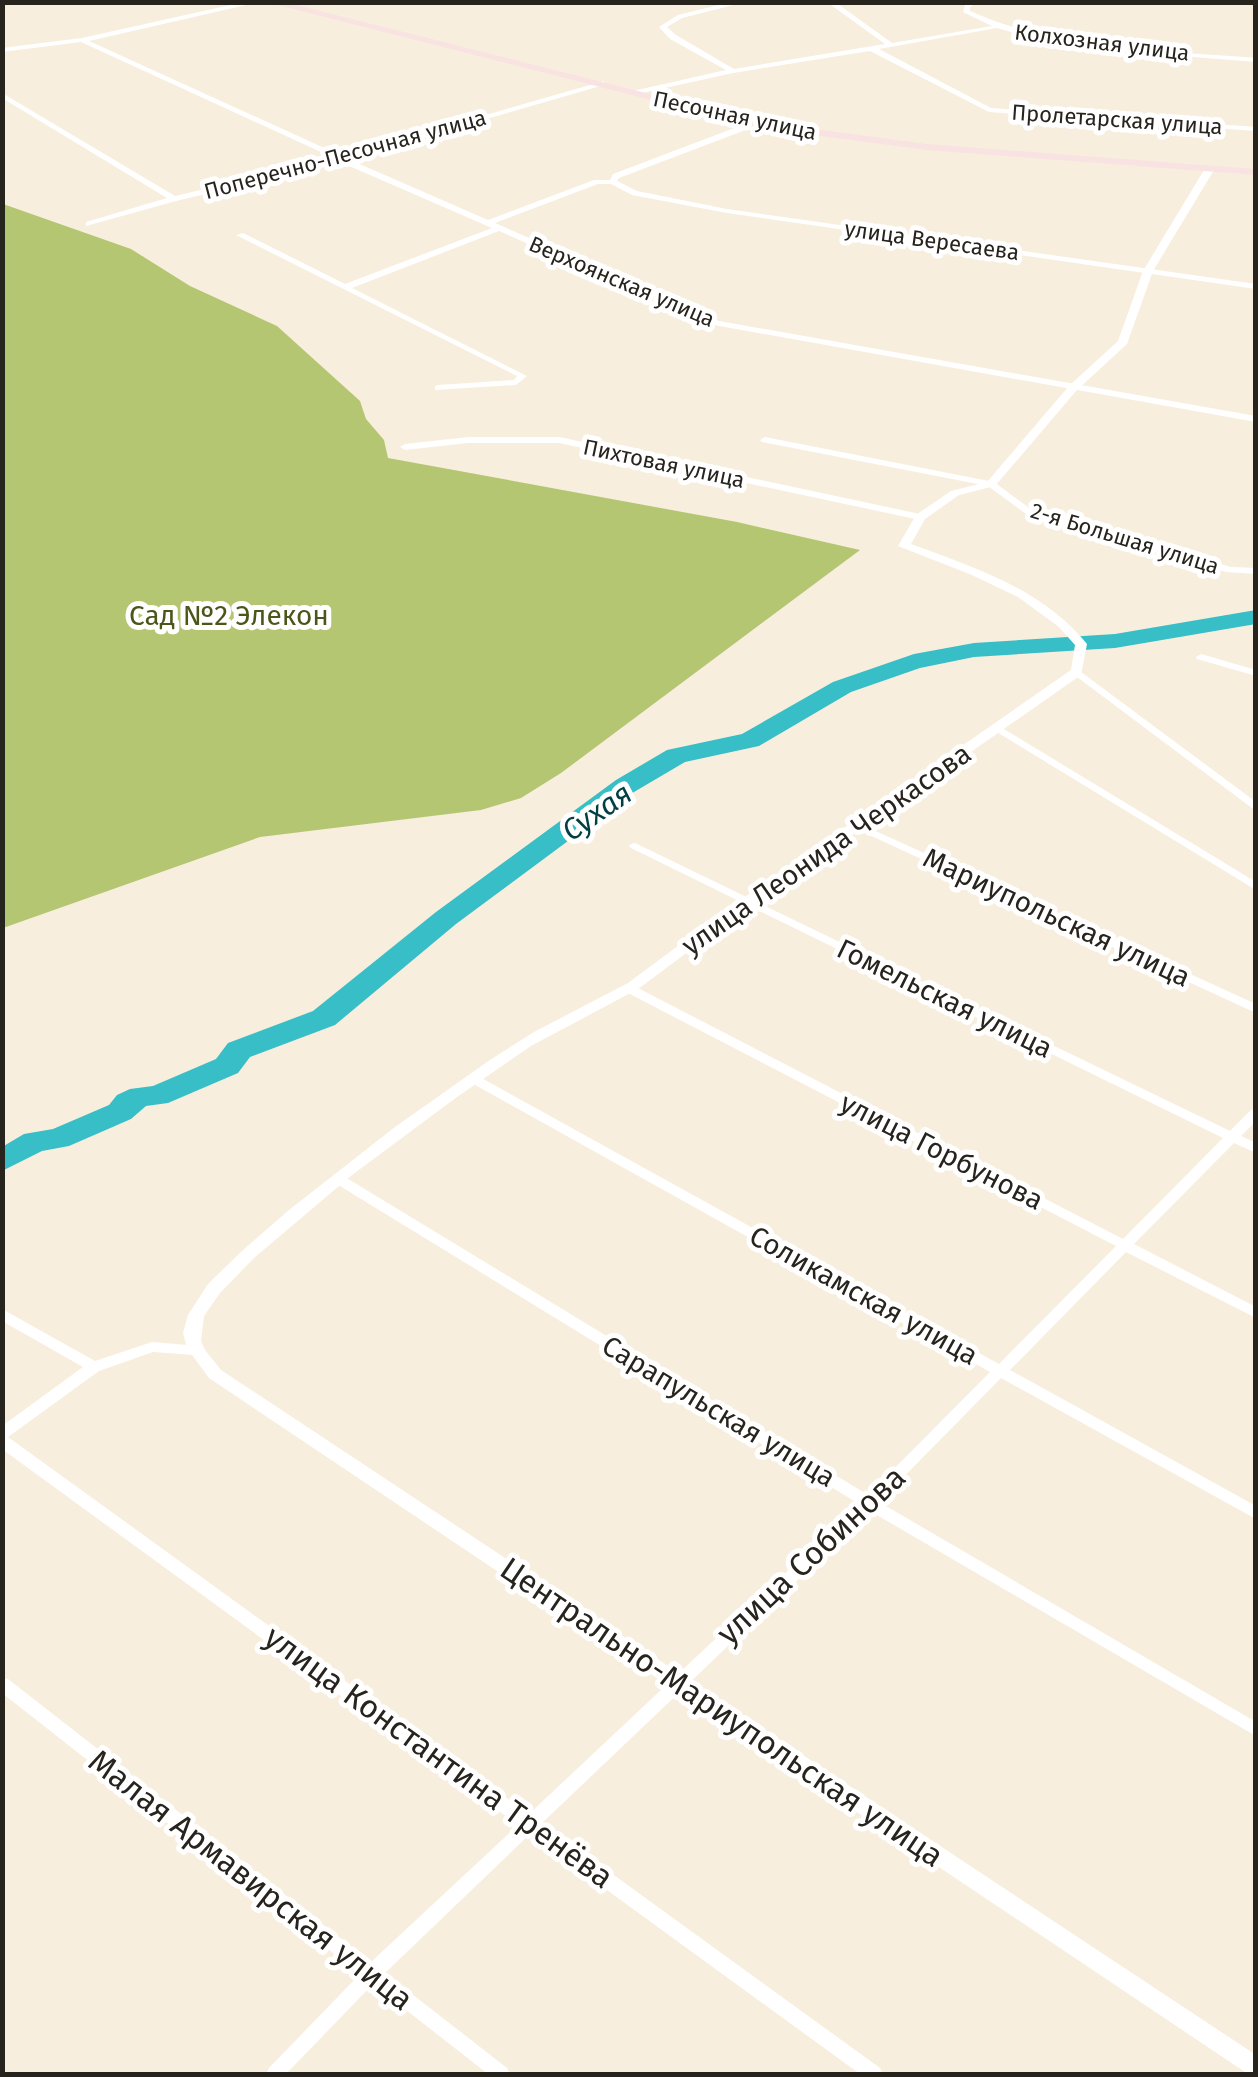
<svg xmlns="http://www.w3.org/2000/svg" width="1258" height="2077" font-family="'Fira Sans',sans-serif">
<rect width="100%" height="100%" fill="#f8eedd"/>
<path fill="#b4c671" d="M3 204 131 249 190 286 277 326 360 401 366 419 384 440 388 458 737 522 860 550 561 773 521 798 481 810 260 837 3 928Z"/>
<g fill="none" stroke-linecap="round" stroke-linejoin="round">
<path fill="#37bec7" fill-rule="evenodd" d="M1256 610V624L1115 648 974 657 920 668 851 692 759 746 685 762 634 792 456 924 335 1025 250 1057 238 1073 168 1103 146 1106 131 1119 69 1146 42 1151 2 1171V1147L24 1134 53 1129 109 1105 117 1095 130 1089 153 1086 216 1059 228 1043 313 1011 436 912 616 780 667 750 742 734 833 682 914 654 974 643 1115 634Z"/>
<path fill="#fff" fill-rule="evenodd" d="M244 2H259L89 41 342 156 604 81V85L348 159 488 220 594 180H610L613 174 737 127 745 119 749 121 743 131 619 178 617 181 637 191 727 209 1256 284V289L727 213 632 195 611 184H598L495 223 719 321 1256 416V422L714 325 499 231 352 288 527 376 516 385 435 390V386L438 385 514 380 517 376 236 235 243 233 345 284 492 228 340 162 176 201 86 226V222L167 198 2 98V93L175 196 334 158 81 42 2 52V48L82 38Z
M731 2H745L682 18 667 27 676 35 734 69 885 44 827 2H835L892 43 992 26 963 12 965 5 978 2 970 7V11C1059 51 1160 50 1256 58V62L1106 50 1029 37 997 28 879 49 991 108 1256 127V131L989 112 870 51 733 73 633 95V91L726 70 670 39 659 27 678 15Z
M468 437H559L920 514 925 517 920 520 559 443H468L405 450 400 447 405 444Z
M765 437 994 482 1032 510 1231 567 1256 568V574L1226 572 1026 514 988 486 762 442 760 440Z
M1201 654 1256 670V676L1197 659 1196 657Z
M1077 669 1256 802V811L1073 674 1072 672Z
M999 726 1256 882V890L995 731 994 729 995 727Z
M858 823 1256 1004V1013L854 828 852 826 854 824Z
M635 843 1230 1131 1251 1110 1256 1109V1121L1241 1136 1256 1143V1153L1234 1143 1134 1244 1256 1307V1318L1126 1252 1010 1370 1256 1506V1519L1001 1378 879 1502 1256 1722V1736L870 1511 542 1823 880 2068 883 2074H860L530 1834 385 1973 507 2068 510 2074H488L373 1984 286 2074H266L269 2068 360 1974 2 1693V1678L8 1679 371 1962 518 1825 2 1449V1426L83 1367 2 1321V1309L95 1361 152 1342 199 1346 201 1350 199 1354 194 1355 153 1352 99 1371 8 1437 529 1814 859 1504 335 1183 333 1180 335 1177H345L868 1495 990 1372 468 1081 466 1078 468 1075H476L999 1364 1116 1246 626 992 624 989 626 986H634L1123 1239 1223 1138 631 848 629 846 631 844Z"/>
<path fill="#fff" fill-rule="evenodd" d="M1209 167 1214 170 1153 271 1127 344 1077 390 995 486 959 495 925 519 911 544C976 568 1042 589 1087 644L1081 675 739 914 638 989 531 1046 457 1097 352 1175 254 1258 220 1293 204 1316 201 1341 205 1350 221 1370 1256 2055V2074H1248L209 1378 187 1348 183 1333 188 1315 208 1284 243 1250 289 1210 395 1127 490 1060 534 1032 628 983 729 908 1071 670 1075 645 1059 627 1018 597 972 575 898 546 916 515 951 491 987 482 1069 386 1118 341 1143 271 1204 170Z"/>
<path fill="#f9e2e2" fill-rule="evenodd" d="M266 2H284L761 122 927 144 1256 169V175L927 150 761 128Z"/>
</g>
<g text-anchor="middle" stroke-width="10" stroke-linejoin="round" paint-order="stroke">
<g font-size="22" fill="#27231d" stroke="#fff">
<text transform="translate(1102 42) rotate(7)" y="8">Колхозная улица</text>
<text transform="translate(735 115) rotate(12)" y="8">Песочная улица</text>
<text transform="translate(1117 119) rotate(4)" y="8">Пролетарская улица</text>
<text transform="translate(345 154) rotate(-15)" y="8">Поперечно-Песочная улица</text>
<text transform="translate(932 240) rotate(8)" y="8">улица Вересаева</text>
<text transform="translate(622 281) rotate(23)" y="8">Верхоянская улица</text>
<text transform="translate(664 463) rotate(12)" y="8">Пихтовая улица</text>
<text transform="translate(1125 538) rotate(17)" y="8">2-я Большая улица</text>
</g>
<g font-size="28" fill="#4c5619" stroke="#fff">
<text x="229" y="625">Сад №2 Элекон</text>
</g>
<g font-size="28" fill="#27231d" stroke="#fff">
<text transform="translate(826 849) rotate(-35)" y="10">улица Леонида Черкасова</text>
<text transform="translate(1057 917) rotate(25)" y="10">Мариупольская улица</text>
<text transform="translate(945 998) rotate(26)" y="10">Гомельская улица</text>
<text transform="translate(942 1151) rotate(27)" y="10">улица Горбунова</text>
<text transform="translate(864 1295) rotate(29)" y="10">Соликамская улица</text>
<text transform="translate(719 1411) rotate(31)" y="10">Сарапульская улица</text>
</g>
<g font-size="30" font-style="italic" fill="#013f43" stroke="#fff">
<text transform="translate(597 812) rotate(-35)" y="10">Сухая</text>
</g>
<g font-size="32" fill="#27231d" stroke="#fff">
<text transform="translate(811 1555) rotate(-43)" y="11">улица Собинова</text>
<text transform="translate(722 1712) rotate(34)" y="11">Центрально-Мариупольская улица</text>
<text transform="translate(439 1757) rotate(36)" y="11">улица Константина Тренёва</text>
<text transform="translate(251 1880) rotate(38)" y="11">Малая Армавирская улица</text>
</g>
</g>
<rect width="1258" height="2077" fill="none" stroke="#27231d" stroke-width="10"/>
</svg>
